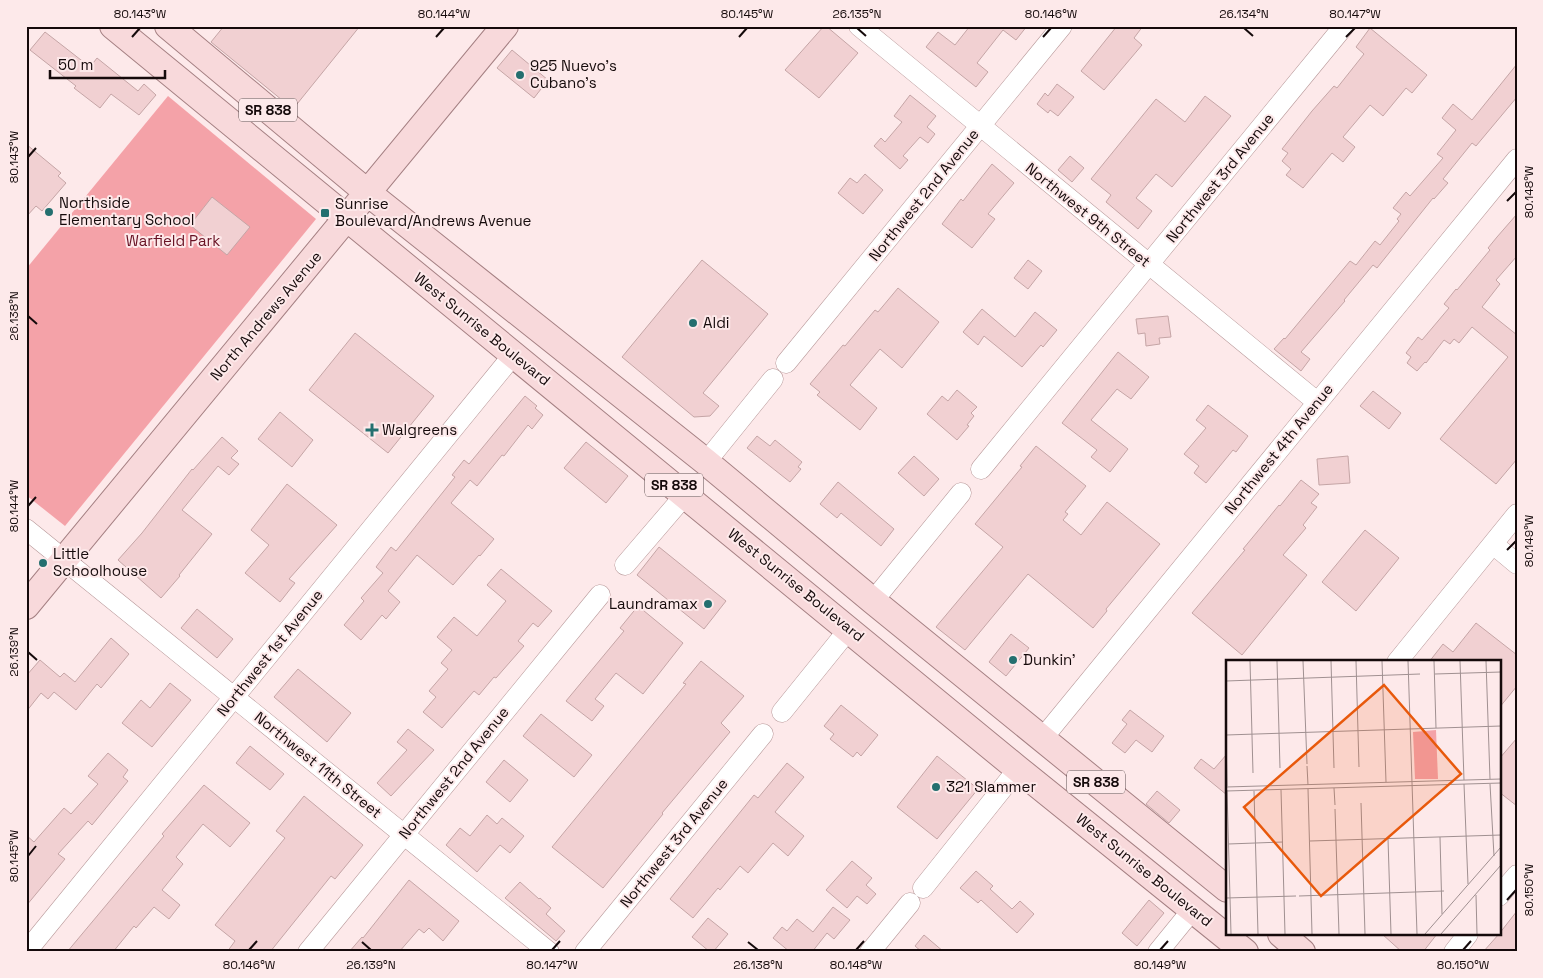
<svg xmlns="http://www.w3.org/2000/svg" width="1543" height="978" font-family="'Space Grotesk',sans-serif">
<rect width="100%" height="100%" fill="#fde9ea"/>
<path fill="#f4a2a8" d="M168 96 316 219 65 526 26 495V269Z"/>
<path fill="#f1d0d2" stroke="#c5a5a6" d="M224 26H360L293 109 211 42Z
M824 26H826L858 53 819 98 785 70Z
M970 26H1027L1016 40 1003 30 977 63 988 72 976 87 926 47 938 32 955 45Z
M1117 26H1143L1134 38 1142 45 1104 90 1081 71Z
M1370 28 1427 75 1412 93 1406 88 1383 116 1370 105 1343 137 1355 147 1343 162 1332 153 1303 188 1286 175 1291 169 1282 161 1288 153 1282 149 1312 111 1334 86 1337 88 1364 54 1356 47Z
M45 32 90 67 97 58 138 91 144 84 156 95 139 115 111 94 100 108 74 88 76 86 30 50Z
M512 50 548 80 534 98 497 68Z
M1517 64V97L1476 146 1472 143 1443 179 1448 183 1434 199 1433 198 1377 268 1373 265 1344 300 1345 301 1301 352 1310 359 1301 371 1274 349 1284 338 1285 339 1350 261 1356 265 1375 241 1380 245 1399 221 1397 219 1401 214 1393 208 1406 192 1410 196 1443 158 1437 154 1456 130 1442 118 1453 104 1472 120Z
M1057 84 1074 97 1058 116 1050 110 1048 113 1037 104 1045 93 1048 96Z
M910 95 936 116 927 127 935 134 928 143 920 137 903 156 908 160 900 169 874 146 881 138 885 142 902 122 894 116Z
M1205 96 1231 116 1172 187 1156 174 1136 198 1152 211 1138 229 1106 202 1111 195 1091 179 1156 99 1185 122Z
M26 144 61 173 58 176 66 183 42 211 36 206 26 217Z
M1070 156 1084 168 1072 182 1058 170Z
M992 164 1014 183 988 214 995 219 972 248 942 224 961 199 963 201Z
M865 174 883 190 863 214 838 193 850 178 857 183Z
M212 197 250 227 227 255 190 225Z
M1517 214V256L1496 280 1500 284 1482 307 1517 335V459L1496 484 1440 439 1508 357 1472 327 1459 343 1454 339 1450 344 1444 340 1426 363 1425 362 1417 371 1407 363 1411 357 1406 353 1418 337 1422 340 1449 308 1444 304 1456 289 1457 290 1490 250 1488 248 1497 237Z
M702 260 768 314 703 393 719 406 710 416 694 417 622 357Z
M1028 260 1042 271 1028 289 1014 278Z
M898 288 939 322 902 368 880 349 850 385 877 408 860 430 817 395 820 392 810 384 843 345 845 346 875 310 878 312Z
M982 309 1015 337 1035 312 1057 330 1043 347 1041 345 1022 367 984 336 978 345 963 332Z
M1168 316 1171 337 1159 338 1160 344 1146 346 1145 333 1138 334 1136 319Z
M355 333 434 396 388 453 309 390Z
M1118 352 1149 377 1131 399 1117 389 1091 420 1128 449 1110 472 1091 457 1097 450 1062 423Z
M957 390 977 407 971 413 974 416 967 425 969 426 957 440 927 414 942 396 948 401Z
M1373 391 1401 413 1389 429 1360 406Z
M525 396 537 406 535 408 543 415 532 429 528 425 504 456 502 455 477 486 470 480 451 503 494 539 480 556 479 555 453 585 417 555 388 591 400 602 386 619 382 615 361 640 344 625 364 601 361 598 383 573 376 567 391 547 396 551 455 477 452 475 464 460 469 464Z
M1208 405 1248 436 1236 452 1233 450 1206 483 1194 473 1199 466 1184 454 1206 428 1196 420Z
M280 412 313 440 292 467 258 439Z
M757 436 770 446 775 440 802 462 798 467 801 469 790 482 747 448Z
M222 437 238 451 231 458 239 464 229 475 218 466 182 510 212 534 179 575 180 576 161 598 118 560 142 533 192 469 193 470Z
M586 442 628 476 606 503 564 468Z
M1036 446 1086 486 1065 512 1068 514 1063 520 1081 535 1107 502 1160 544 1106 609 1107 611 1093 628 1028 574 965 650 936 627 1003 547 975 524 1022 467 1020 466Z
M914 456 939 479 924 496 898 473Z
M1348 456 1350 483 1319 485 1317 459Z
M1301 480 1319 494 1311 503 1317 507 1303 525 1306 528 1283 555 1307 575 1242 655 1192 613 1245 550 1243 549 1262 526 1279 505 1280 506Z
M838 482 894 529 881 546 841 513 837 518 820 504Z
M287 484 337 525 289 579 295 583 280 602 245 573 269 545 251 530Z
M1365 530 1399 558 1356 611 1322 582Z
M659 547 726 601 704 629 637 575Z
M501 569 552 611 538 627 533 623 518 641 524 646 496 678 494 677 479 695 474 691 442 728 423 712 436 697 429 691 448 669 441 663 452 650 437 637 454 617 477 636 506 601 487 585Z
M638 606 683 643 643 694 616 673 595 699 604 706 592 721 566 701 624 631 620 628Z
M197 609 233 639 217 658 181 628Z
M1476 623 1517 655V686L1499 708V662H1429L1443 644 1453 652Z
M1011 634 1029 648 1006 676 989 662Z
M111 638 129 654 101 688 97 684 76 710 54 692 48 699 41 693 26 712V676L40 660 60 677 64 673 75 682Z
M701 661 744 696 721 723 730 732 662 813 663 814 603 888 552 847 686 684 683 683Z
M298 669 351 713 327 742 274 697Z
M170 683 191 700 152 747 122 723 141 700 150 708Z
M841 705 878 735 861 756 857 752 853 757 830 739 834 734 824 726Z
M1130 710 1164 736 1152 752 1136 740 1125 753 1112 743 1127 724 1122 720Z
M541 714 592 755 574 777 523 736Z
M408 729 434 750 391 796 377 783 407 750 397 742Z
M1517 738V806L1499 792V759Z
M250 746 284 774 270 790 236 763Z
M108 753 128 770 123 777 128 781 92 825 88 821 58 854 65 859 26 906V835L34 842 64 808 71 814 98 784 88 776Z
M1227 754V795L1194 768 1201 759 1214 769Z
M937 756 978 789 937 839 897 807Z
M504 760 528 780 510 802 486 782Z
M787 763 804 777 775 812 804 836 788 856 773 843 748 873 740 866 720 890 718 888 693 918 670 899 754 795 758 798Z
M204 785 250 823 230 847 203 824 176 857 183 864 162 890 180 905 169 919 154 907 136 928 134 926 113 952H67L164 836 162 834Z
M1157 791 1180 810 1169 823 1146 804Z
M304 796 363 845 335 879 331 876 270 952H227L235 941 215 925 285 838 276 831Z
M487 815 497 824 502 818 524 836 510 853 500 845 477 872 446 845 460 828 470 836Z
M852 861 872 878 866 885 876 894 867 904 857 896 847 908 826 890Z
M976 871 993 886 990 889 1012 909 1020 901 1034 914 1017 933 981 900 978 903 960 888Z
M409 880 459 921 443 941 429 928 424 933 419 929 399 952H349L362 937 363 938Z
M520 882 539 899 540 898 551 908 546 914 565 931 556 941 505 898Z
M1149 900 1164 913 1137 946 1122 933Z
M833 907 850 920 834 939 827 933 812 952H790L773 938 782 927 787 931 797 919 813 932Z
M1517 911V952H1483L1499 934Z
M708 918 728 934 713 952H710L692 937Z
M1382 934H1437L1423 952H1402Z
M924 935 944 952H922L915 946Z"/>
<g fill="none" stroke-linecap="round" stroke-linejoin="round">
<defs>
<path id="minor" d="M859 26 1317 402
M786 363 1062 26
M706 462 773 379
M981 469 1344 26
M26 529 549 952
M1493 544 1517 564
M625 565 685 495
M873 601 961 493
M1397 662 1517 514
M782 712 849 629
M1042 739 1517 159
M923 888 1018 769
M1499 896 1517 875
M26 952 514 354
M308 952 600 595
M585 952 763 734
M870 952 910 903
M1158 952 1193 909
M1454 952 1468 934"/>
<path id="major" d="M113 26 1018 769 1245 952
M168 26 368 193 706 462 873 601 1227 889
M26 606 505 26
M1281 934 1302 952"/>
</defs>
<use href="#minor" stroke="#b79899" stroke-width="21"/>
<use href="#major" stroke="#a58083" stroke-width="28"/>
<use href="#minor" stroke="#fff" stroke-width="20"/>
<use href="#major" stroke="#f8d9db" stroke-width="26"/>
</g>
<path fill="none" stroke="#150a0b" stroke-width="2" d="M857 28 866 36M1244 28 1253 36M132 37 140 28M436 37 444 28M739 37 747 28M1043 37 1051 28M1346 37 1355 28M28 157 36 148M1507 201 1516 192M28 316 37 324M28 506 36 497M1507 550 1516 541M28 652 37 660M28 856 36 846M1507 900 1516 890M362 942 371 950M748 942 758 950M249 950 257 941M552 950 560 941M856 950 864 941M1160 950 1168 941M1463 950 1471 941"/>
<g fill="#246f6f" stroke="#fde9ea" stroke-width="2">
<circle cx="520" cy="75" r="5"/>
<circle cx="49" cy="212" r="5"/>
<rect x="320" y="208" width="10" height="10" rx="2.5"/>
<circle cx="693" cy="323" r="5"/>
<path d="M369.5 422.5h5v5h5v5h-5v5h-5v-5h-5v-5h5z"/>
<circle cx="43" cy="563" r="5"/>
<circle cx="708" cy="604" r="5"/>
<circle cx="1013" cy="660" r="5"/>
<circle cx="936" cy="787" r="5"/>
</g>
<g text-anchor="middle" stroke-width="4" stroke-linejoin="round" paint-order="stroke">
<g fill="#fde9ea" stroke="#5b4d4e" stroke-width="1">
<rect x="239" y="98.5" width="58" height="23" rx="4"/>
<rect x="645" y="473.5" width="58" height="23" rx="4"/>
<rect x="1067" y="770.5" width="58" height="23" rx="4"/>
</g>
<g font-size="14" font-weight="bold" fill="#150a0b">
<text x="268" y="115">SR 838</text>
<text x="674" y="490">SR 838</text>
<text x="1096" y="787">SR 838</text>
</g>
<g font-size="15" fill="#150a0b" stroke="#fde9ea" text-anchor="start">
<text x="530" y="71">925 Nuevo's<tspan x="530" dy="17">Cubano's</tspan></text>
<text x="59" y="208">Northside<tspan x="59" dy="17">Elementary School</tspan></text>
<text x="335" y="209">Sunrise<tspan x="335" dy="17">Boulevard/Andrews Avenue</tspan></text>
<text x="703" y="328">Aldi</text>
<text x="382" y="435">Walgreens</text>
<text x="53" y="559">Little<tspan x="53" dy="17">Schoolhouse</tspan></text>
<text x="698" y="609" text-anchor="end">Laundramax</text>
<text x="1023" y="665">Dunkin'</text>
<text x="946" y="792">321 Slammer</text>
</g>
<g font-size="15" fill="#150a0b" stroke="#fde9ea">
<text transform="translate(1220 178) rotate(-51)" y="5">Northwest 3rd Avenue</text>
<text transform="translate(924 195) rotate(-51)" y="5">Northwest 2nd Avenue</text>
<text transform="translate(1088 215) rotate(39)" y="5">Northwest 9th Street</text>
<text transform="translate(266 316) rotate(-50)" y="5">North Andrews Avenue</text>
<text transform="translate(482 329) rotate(39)" y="5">West Sunrise Boulevard</text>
<text transform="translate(1279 449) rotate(-51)" y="5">Northwest 4th Avenue</text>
<text transform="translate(796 585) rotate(39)" y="5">West Sunrise Boulevard</text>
<text transform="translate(270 653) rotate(-51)" y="5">Northwest 1st Avenue</text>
<text transform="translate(318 765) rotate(39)" y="5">Northwest 11th Street</text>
<text transform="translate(454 773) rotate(-51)" y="5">Northwest 2nd Avenue</text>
<text transform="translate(674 843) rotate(-51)" y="5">Northwest 3rd Avenue</text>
<text transform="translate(1144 870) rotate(39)" y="5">West Sunrise Boulevard</text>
</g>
<g font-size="15" fill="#681224" stroke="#fde9ea">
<text x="173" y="246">Warfield Park</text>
</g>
</g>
<g transform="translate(1226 660)">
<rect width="275" height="275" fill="#fde9ea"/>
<path d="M210 70 212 119H189L187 72Z" fill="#f4a2a8"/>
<path fill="none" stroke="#a09091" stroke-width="1" d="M24 1 27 113M51 1 54 108M77 1 81 104M105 1 108 108M130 1 133 107M156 1 160 122M182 1 191 274M208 1 210 68M234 1 238 120M260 1 264 119M209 14 275 12M0 21 194 14M0 75 275 66M0 75 1 126M81 106 82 125M238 124 242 224M264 124 268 196M0 127 275 119M108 128 109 145M82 129 86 274M1 130 5 274M55 130 59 274M0 131 275 123M28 131 32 274M135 143 139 274M109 149 113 274M214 177 216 254M162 179 165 274M84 181 275 175M2 184 57 182M250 235 251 274M73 236 218 231M0 238 70 236M199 274 275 187M215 274 275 205"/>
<path fill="#e8590c" fill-opacity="0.15" stroke="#e8590c" stroke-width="2.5" d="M158 25 235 114 95 236 18 147Z"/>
<rect width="275" height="275" fill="none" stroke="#150a0b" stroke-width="2.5"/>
</g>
<rect width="1543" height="978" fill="none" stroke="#fde9ea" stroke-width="55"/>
<path d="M50 70v8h115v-8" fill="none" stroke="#150a0b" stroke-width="2.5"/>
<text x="58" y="70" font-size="15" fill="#150a0b" stroke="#fde9ea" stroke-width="4" paint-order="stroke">50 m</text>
<rect x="28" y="28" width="1488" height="922" fill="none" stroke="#150a0b" stroke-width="2"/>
<g font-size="12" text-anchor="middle" fill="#150a0b">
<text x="140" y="18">80.143°W</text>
<text x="444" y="18">80.144°W</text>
<text x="747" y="18">80.145°W</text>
<text x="857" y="18">26.135°N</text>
<text x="1051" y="18">80.146°W</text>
<text x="1244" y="18">26.134°N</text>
<text x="1355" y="18">80.147°W</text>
<text transform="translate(14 157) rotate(-90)" y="4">80.143°W</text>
<text transform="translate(1529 192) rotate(-90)" y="4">80.148°W</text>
<text transform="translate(14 316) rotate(-90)" y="4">26.138°N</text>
<text transform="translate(14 506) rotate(-90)" y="4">80.144°W</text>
<text transform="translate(1529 541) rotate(-90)" y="4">80.149°W</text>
<text transform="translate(14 652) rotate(-90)" y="4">26.139°N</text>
<text transform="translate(14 856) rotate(-90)" y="4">80.145°W</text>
<text transform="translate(1529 890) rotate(-90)" y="4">80.150°W</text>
<text x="249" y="969">80.146°W</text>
<text x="371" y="969">26.139°N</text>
<text x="552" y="969">80.147°W</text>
<text x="758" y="969">26.138°N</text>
<text x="856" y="969">80.148°W</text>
<text x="1160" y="969">80.149°W</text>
<text x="1463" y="969">80.150°W</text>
</g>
</svg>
